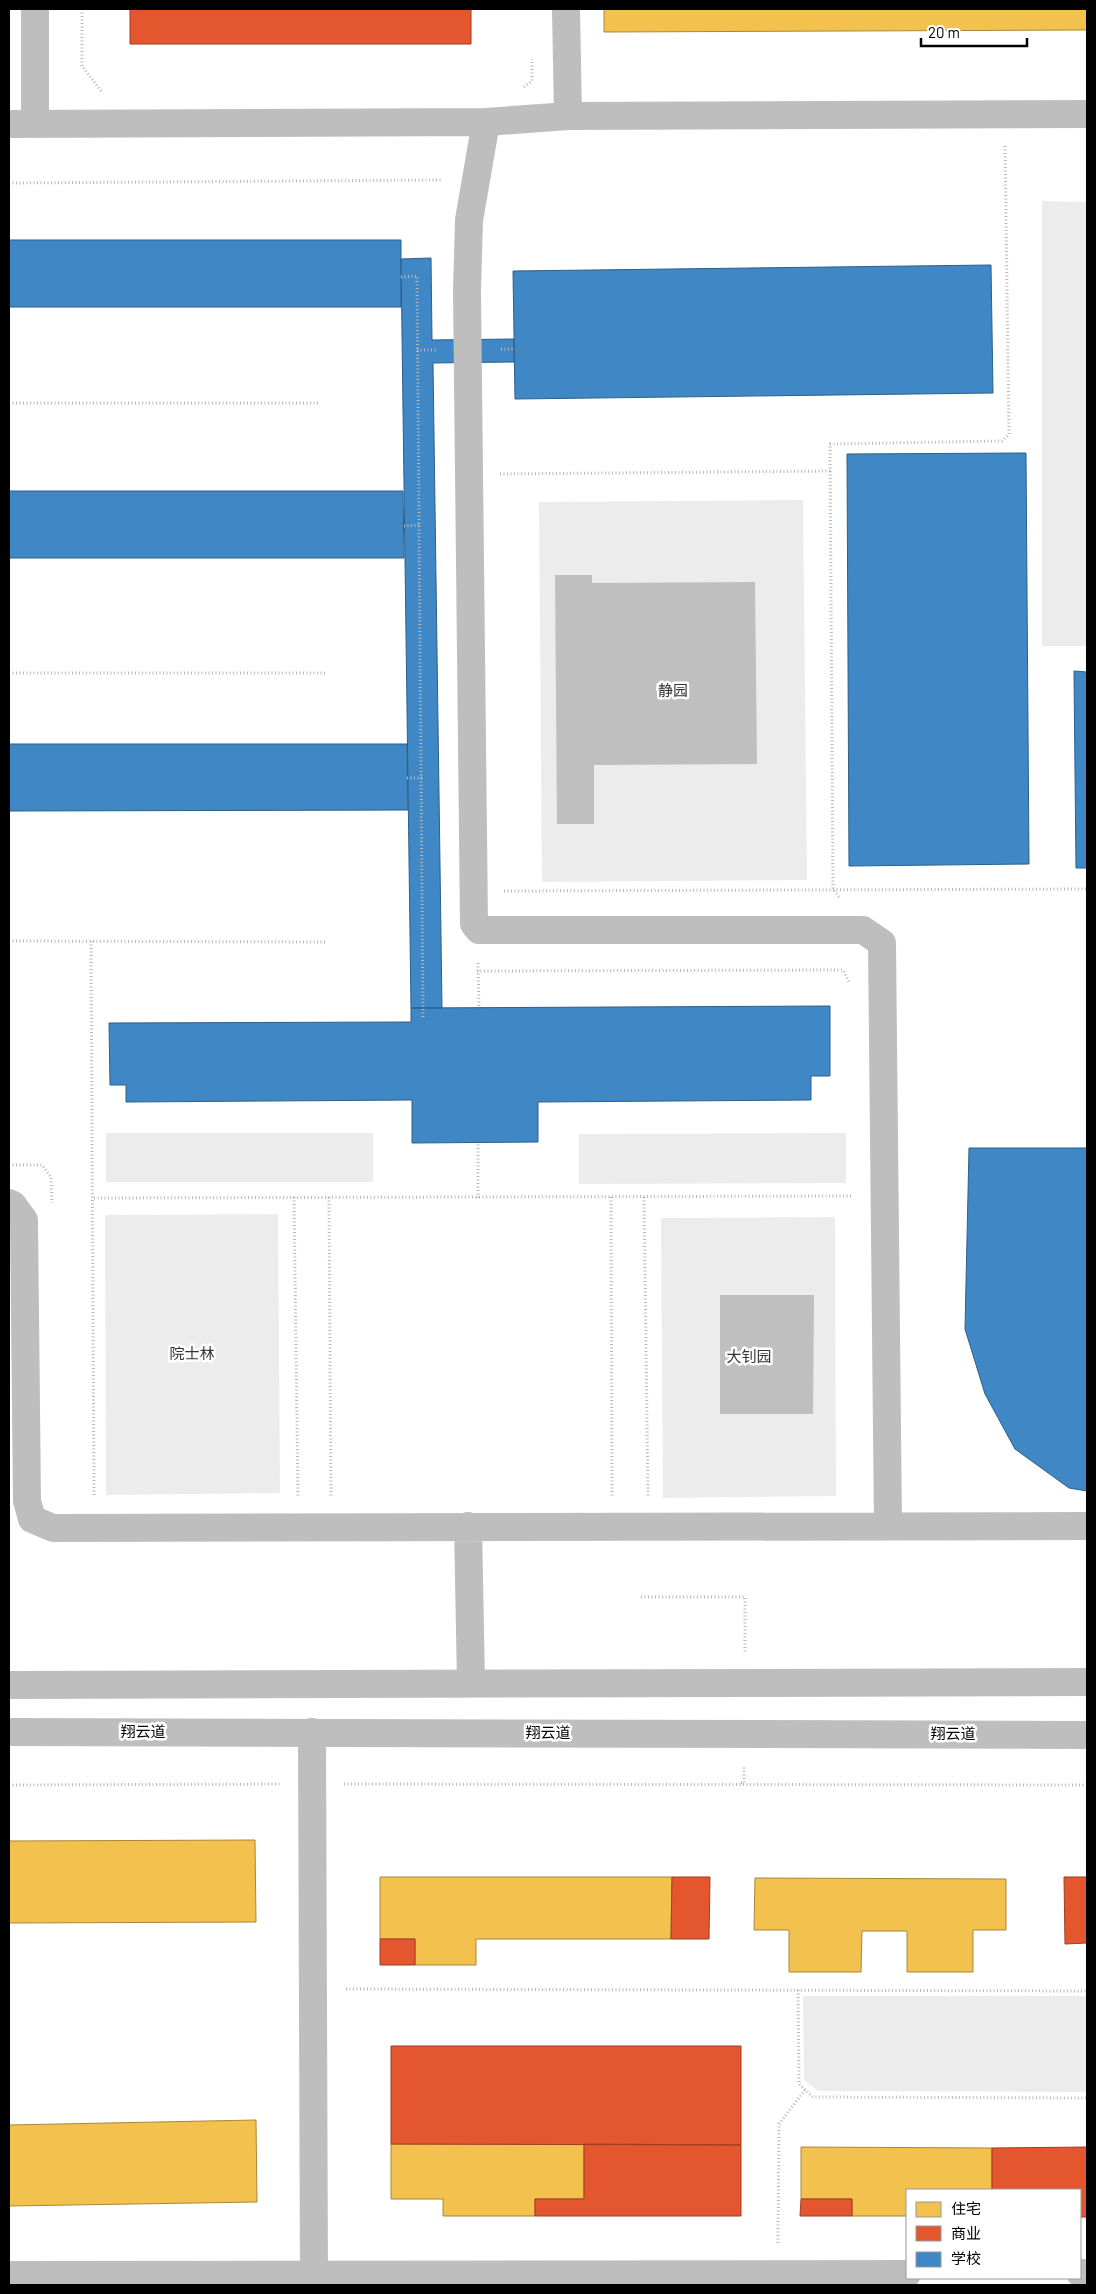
<svg xmlns="http://www.w3.org/2000/svg" width="1096" height="2294" font-family="Barlow,'Noto Sans SC',sans-serif">
<rect width="100%" height="100%" fill="#fff"/>
<path fill="#ececec" d="M1042 201 1087 202V646H1042Z
M803 500 807 880 542 882 539 502Z
M106 1133H373V1182H106Z
M846 1133V1183L579 1184V1134Z
M278 1214 280 1493 106 1495 105 1215Z
M835 1217 836 1496 663 1498 661 1218Z
M803 1996H1087V2092L818 2091 804 2080Z"/>
<path fill="#bfbfbf" d="M555 575H592V583L755 582 757 764 594 765V824H557Z
M720 1295H814L813 1414H720Z"/>
<path fill="#f2c14e" stroke="#a98737" d="M604 9H1087V30L604 32Z
M255 1840 256 1922 9 1923V1841Z
M380 1877H672L671 1939H476V1965H415V1939H380Z
M755 1878 1006 1879V1930H973V1972H907V1931H862L861 1972H789V1930H754Z
M256 2120 257 2202 9 2206V2125Z
M391 2144H584V2199H535V2216H443V2199H391Z
M801 2147 992 2148V2190H907V2216H852V2199H801Z"/>
<path fill="#e4572e" stroke="#a03d20" d="M130 9H471V44H130Z
M672 1877H710L709 1939H671Z
M1064 1877H1087V1943L1065 1944Z
M380 1939H415V1965H380Z
M391 2046H741V2145L391 2144Z
M584 2144 741 2145V2216H535V2199H584Z
M1087 2147V2217H1080V2190H992V2148Z
M801 2199H852V2216H800Z"/>
<path fill="#3f88c5" stroke="#2c5f8a" d="M9 240H401V307H9Z
M431 258 432 340 514 339V362L433 363 442 1008H411L401 259Z
M991 265 993 393 515 399 513 271Z
M1026 453 1029 864 849 866 847 454Z
M9 491H403L404 558H9Z
M1074 671 1087 672V868H1076Z
M9 744H407L408 810 9 811Z
M830 1006V1076H811V1100L538 1102V1142L412 1143V1100L126 1102V1085H110L109 1023 411 1022V1008Z
M969 1148H1087V1491L1069 1488 1015 1449 985 1394 965 1329Z"/>
<g fill="none" stroke-linecap="round" stroke-linejoin="round">
<path stroke="#b9b9b9" stroke-width="3" stroke-dasharray="1 2.5" stroke-linecap="butt" d="M82 9V66L102 92
M524 87 532 81V59
M9 183 443 180
M401 277 417 276 423 1018
M501 349H514
M417 350H437
M9 403H319
M500 474 830 471
M404 526 419 525
M9 673H325
M407 778H422
M504 891 1087 889
M839 897 833 889 830 444 1002 441 1009 434 1005 145
M9 941 327 942
M91 941 94 1496
M478 963 479 1008
M477 971 843 970 849 982
M9 1165H42L51 1177 52 1203
M294 1197 298 1497
M329 1197 331 1497
M611 1197 612 1496
M644 1197 648 1496
M94 1198 852 1196
M478 1198V1143
M641 1597H745V1652
M741 1783H744V1766
M344 1784 1087 1785
M9 1785 281 1784
M346 1989 1087 1991
M798 1990 799 2084 813 2097 1087 2098
M778 2243 779 2124 805 2090"/>
<path stroke="#bebebe" stroke-width="28" d="M35 9V123
M566 9 568 116
M486 122 469 220 467 291 474 924 479 930H863L882 943 888 1526
M9 124 486 122 568 116 1087 114
M9 1203 13 1205 24 1220 27 1501 32 1519 53 1528 1087 1526
M468 1526 471 1683
M312 1732 314 2285
M1080 2273H1087
M9 2275 907 2274"/>
<path stroke="#bebebe" stroke-width="28" d="M9 1685 1087 1682
M9 1732 1087 1735"/>
</g>
<g text-anchor="middle" stroke-width="5" stroke-linejoin="round" paint-order="stroke">
<g font-size="15" fill="#333" stroke="#fff">
<text x="673" y="696">静园</text>
<text x="192" y="1359">院士林</text>
<text x="749" y="1362">大钊园</text>
</g>
<g font-size="15" fill="#000" stroke="#fff">
<text x="143" y="1737">翔云道</text>
<text x="548" y="1738">翔云道</text>
<text x="953" y="1739">翔云道</text>
</g>
</g>
<rect width="1096" height="2294" fill="none" stroke="#000000" stroke-width="20"/>
<rect x="906" y="2189" width="175" height="90" fill="#ffffff" stroke="#999999"/>
<rect x="916" y="2202" width="25" height="15" fill="#f2c14e" stroke="#999999"/>
<text x="951" y="2214" font-size="15" fill="#000000">住宅</text>
<rect x="916" y="2226" width="25" height="15" fill="#e4572e" stroke="#999999"/>
<text x="951" y="2239" font-size="15" fill="#000000">商业</text>
<rect x="916" y="2252" width="25" height="15" fill="#3f88c5" stroke="#999999"/>
<text x="951" y="2264" font-size="15" fill="#000000">学校</text>
<path d="M921 38v8h106v-8" fill="none" stroke="#000000" stroke-width="2.5"/>
<text x="928" y="38" font-size="15" fill="#000000" stroke="#ffffff" stroke-width="4" paint-order="stroke">20 m</text>
</svg>
